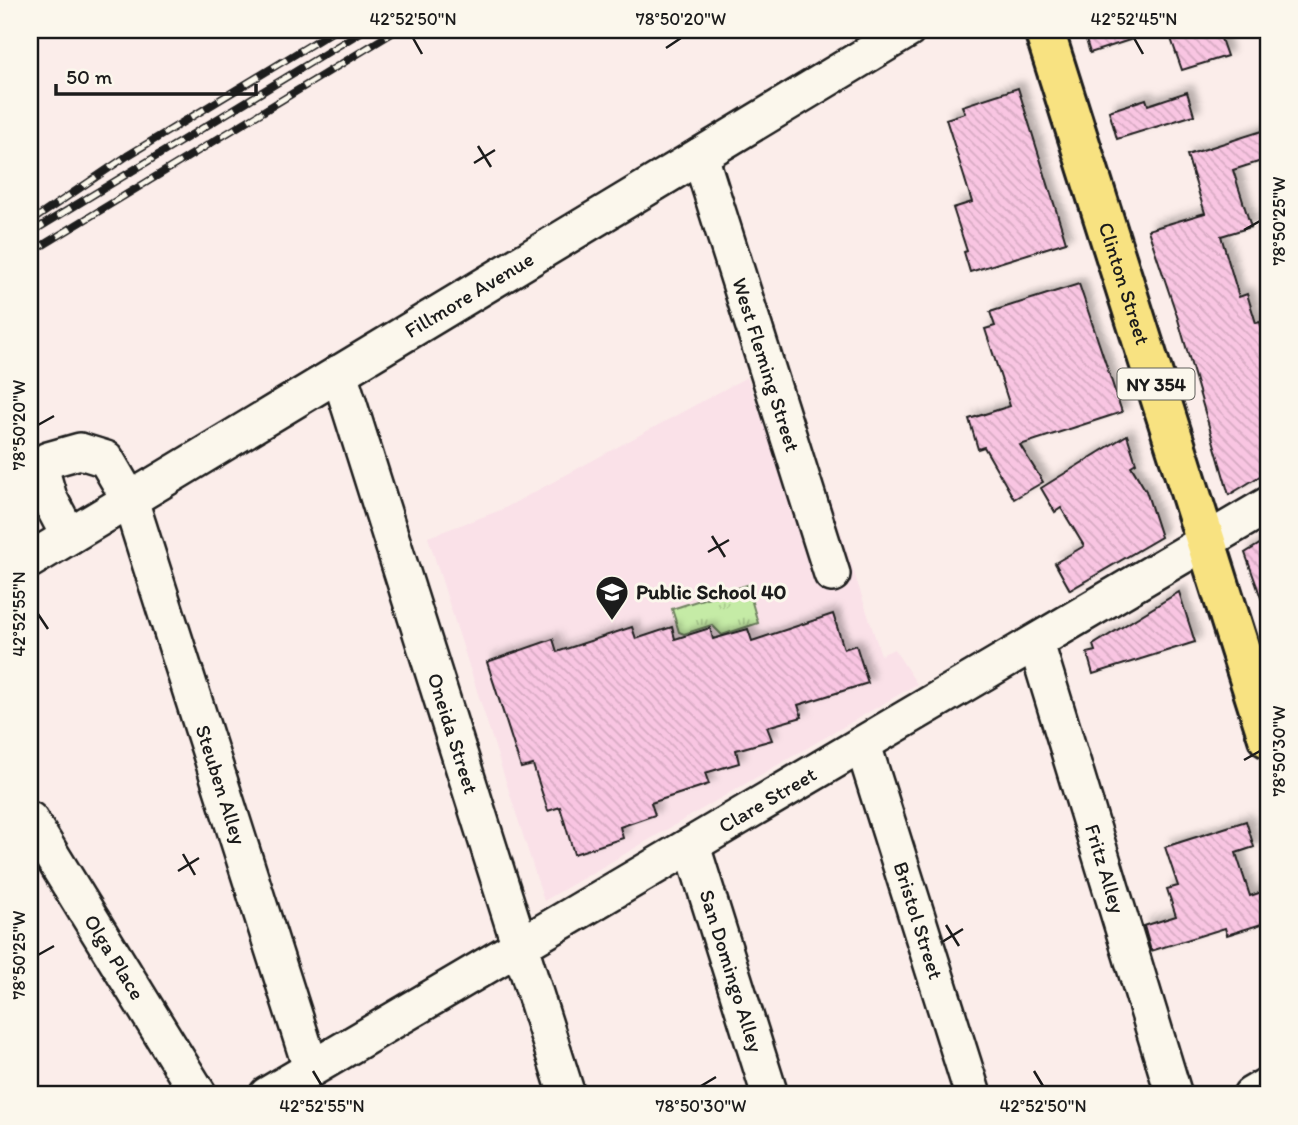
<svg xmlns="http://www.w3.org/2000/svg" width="1298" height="1125" font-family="Itim,sans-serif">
<defs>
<pattern id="grass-tufts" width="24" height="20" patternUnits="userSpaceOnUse" patternTransform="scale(1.75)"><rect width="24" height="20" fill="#c5eba6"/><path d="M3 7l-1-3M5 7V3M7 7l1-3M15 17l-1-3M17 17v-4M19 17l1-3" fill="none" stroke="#a9c98e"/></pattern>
<pattern id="building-back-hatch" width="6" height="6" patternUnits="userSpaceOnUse" patternTransform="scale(1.75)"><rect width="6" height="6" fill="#f9c5e2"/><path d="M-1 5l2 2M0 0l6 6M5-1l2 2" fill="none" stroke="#d5a9c1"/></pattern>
<filter id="shadow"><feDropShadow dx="6" dy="-6" stdDeviation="3.5" flood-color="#0004"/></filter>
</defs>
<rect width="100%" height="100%" fill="#fbedea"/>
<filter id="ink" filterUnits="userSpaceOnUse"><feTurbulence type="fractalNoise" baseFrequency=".0143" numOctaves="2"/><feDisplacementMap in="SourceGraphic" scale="14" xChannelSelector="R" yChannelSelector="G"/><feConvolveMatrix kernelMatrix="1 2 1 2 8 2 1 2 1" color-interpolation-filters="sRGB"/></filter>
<g filter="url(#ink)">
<path fill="#fae1e8" d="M747 377 796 514 831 502 881 655 894 649 917 684 544 901 428 537 501 510Z"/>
<path fill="url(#grass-tufts)" stroke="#708461" stroke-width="2" d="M747 585 758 623 722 635 712 625 684 634 679 632 672 609Z"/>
<path fill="url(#building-back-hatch)" stroke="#1c1c1c" stroke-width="2" filter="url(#shadow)" d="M1083 30H1147L1148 34 1090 53Z
M1168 30H1218L1227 56 1182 70Z
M1018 88 1066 242 970 272 964 252 967 251 953 208 972 202 946 119 965 113 962 106Z
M1187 92 1194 115 1117 139 1109 111 1146 99 1148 105Z
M1268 129V159L1233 170 1251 227 1221 236 1239 297 1247 294 1256 323 1260 322 1268 346V471L1229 495 1177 316 1148 230 1205 213 1187 155Z
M1079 284 1122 412 1020 445 1043 482 1014 499 984 447 978 449 969 419 1010 406 985 329 995 326 990 312Z
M1127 435 1136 463 1131 466 1146 491 1161 537 1070 590 1055 563 1084 546 1061 508 1055 512 1041 488Z
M1268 539V608L1265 609 1245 553Z
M1179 592 1195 642 1093 674 1087 653 1095 651 1093 645Z
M833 614 844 649 856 645 868 683 798 705 802 717 767 727 772 740 736 750 739 763 705 773 709 784 651 803 655 815 620 827 623 838 574 854 560 807 548 811 533 765 521 768 487 662 553 639 557 652 632 627 636 639 672 627 675 639 710 628 713 639 748 629 752 641Z
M1246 821 1254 847 1236 853 1250 896 1268 890V922L1227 935 1225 928 1151 951 1144 926 1176 916 1167 889 1178 886 1165 847Z"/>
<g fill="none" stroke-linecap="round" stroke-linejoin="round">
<defs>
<g id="minor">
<path id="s1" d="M700 156 832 574"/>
<path id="s2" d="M339 373 567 1095"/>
<path id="s3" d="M69 536 49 498 42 474 48 460 80 451 106 459 130 500 311 1068"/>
<path id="s4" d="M30 560 908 30"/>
<path id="s5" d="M1036 643 1174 1095"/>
<path id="s6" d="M863 745 973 1095"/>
<path id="s7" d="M30 820 199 1095"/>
<path id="s8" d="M692 846 770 1095"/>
<path id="s9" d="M267 1095 1268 505"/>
<path d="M1251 1095 1268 1085"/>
</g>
<g id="major">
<path id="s10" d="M1044 30 1268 738"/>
</g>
</defs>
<use href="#minor" stroke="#1c1c1c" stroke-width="40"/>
<use href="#major" stroke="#1c1c1c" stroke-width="44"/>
<use href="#minor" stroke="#fbf7ec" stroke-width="35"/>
<use href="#major" stroke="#f8e281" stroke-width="38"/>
<defs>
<path id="rail" d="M30 222 127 156 335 30
M30 233 364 30
M30 253 397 30"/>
</defs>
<use href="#rail" stroke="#1c1c1c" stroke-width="8"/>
<use href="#rail" stroke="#fbf7ec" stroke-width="5" stroke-dasharray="16" stroke-linecap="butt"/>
</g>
</g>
<path fill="none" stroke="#1c1c1c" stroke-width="2.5" d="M413 38 422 54M1134 38 1143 54M666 48 681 38M478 146 491 167M474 163 495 150M1244 230 1260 221M38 425 54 416M712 536 725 557M708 552 729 540M38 614 48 629M1244 760 1260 751M183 854 195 875M178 871 199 858M946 925 959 946M942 942 963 929M38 955 54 946M313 1071 322 1086M1034 1071 1043 1086M701 1086 716 1077"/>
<defs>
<symbol id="school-pin" viewBox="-11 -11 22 30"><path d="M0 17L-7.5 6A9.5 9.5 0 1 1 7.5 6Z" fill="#1c1c1c" stroke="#fbf7ec"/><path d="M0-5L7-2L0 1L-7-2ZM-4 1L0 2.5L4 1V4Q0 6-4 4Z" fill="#fff"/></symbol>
</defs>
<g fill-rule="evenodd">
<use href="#school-pin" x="593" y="573" width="38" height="52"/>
</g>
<g text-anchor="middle" stroke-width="6" stroke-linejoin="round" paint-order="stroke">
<rect fill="#fbf7ec" stroke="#5f5e5a" stroke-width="2" x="1117.5" y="368.5" width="77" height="31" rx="5"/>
<g font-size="19" font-weight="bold" fill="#1c1c1c">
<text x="1156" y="391">NY 354</text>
</g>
<g font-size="21" fill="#1c1c1c" stroke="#fbf7ec">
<text dy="7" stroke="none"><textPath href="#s10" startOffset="266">Clinton Street</textPath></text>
<text dy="7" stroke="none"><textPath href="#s4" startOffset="513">Fillmore Avenue</textPath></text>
<text dy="7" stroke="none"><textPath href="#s1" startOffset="219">West Fleming Street</textPath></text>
<text dy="7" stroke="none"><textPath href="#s2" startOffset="378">Oneida Street</textPath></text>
<text dy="7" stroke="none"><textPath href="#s3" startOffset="490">Steuben Alley</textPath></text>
<text dy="7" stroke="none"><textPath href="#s9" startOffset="581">Clare Street</textPath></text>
<text dy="7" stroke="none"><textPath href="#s5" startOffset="236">Fritz Alley</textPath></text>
<text dy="7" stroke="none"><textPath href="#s6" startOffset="184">Bristol Street</textPath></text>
<text dy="7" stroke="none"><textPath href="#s7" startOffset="161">Olga Place</textPath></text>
<text dy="7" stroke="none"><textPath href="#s8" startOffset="131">San Domingo Alley</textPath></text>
</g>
<g font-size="21" font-weight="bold" fill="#1c1c1c" stroke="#fbf7ec" text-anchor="start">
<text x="636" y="599">Public School 40</text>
</g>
</g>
<rect width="1298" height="1125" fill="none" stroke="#fbf7ec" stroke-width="77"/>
<path d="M56 84v10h200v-10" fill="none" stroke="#1c1c1c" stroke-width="3.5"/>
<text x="66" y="84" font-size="21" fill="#1c1c1c" stroke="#fbf7ec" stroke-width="5" paint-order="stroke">50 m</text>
<rect x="38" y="38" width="1222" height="1048" fill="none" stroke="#1c1c1c" stroke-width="2.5"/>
<g font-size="18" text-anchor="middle" fill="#1c1c1c">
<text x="413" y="25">42°52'50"N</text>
<text x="681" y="25">78°50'20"W</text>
<text x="1134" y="25">42°52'45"N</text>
<text transform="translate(1279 221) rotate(-90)" y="6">78°50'25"W</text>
<text transform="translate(19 425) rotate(-90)" y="6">78°50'20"W</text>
<text transform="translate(19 614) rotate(-90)" y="6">42°52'55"N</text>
<text transform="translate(1279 751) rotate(-90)" y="6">78°50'30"W</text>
<text transform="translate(19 955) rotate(-90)" y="6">78°50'25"W</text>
<text x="322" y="1112">42°52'55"N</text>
<text x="701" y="1112">78°50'30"W</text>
<text x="1043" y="1112">42°52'50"N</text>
</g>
</svg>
